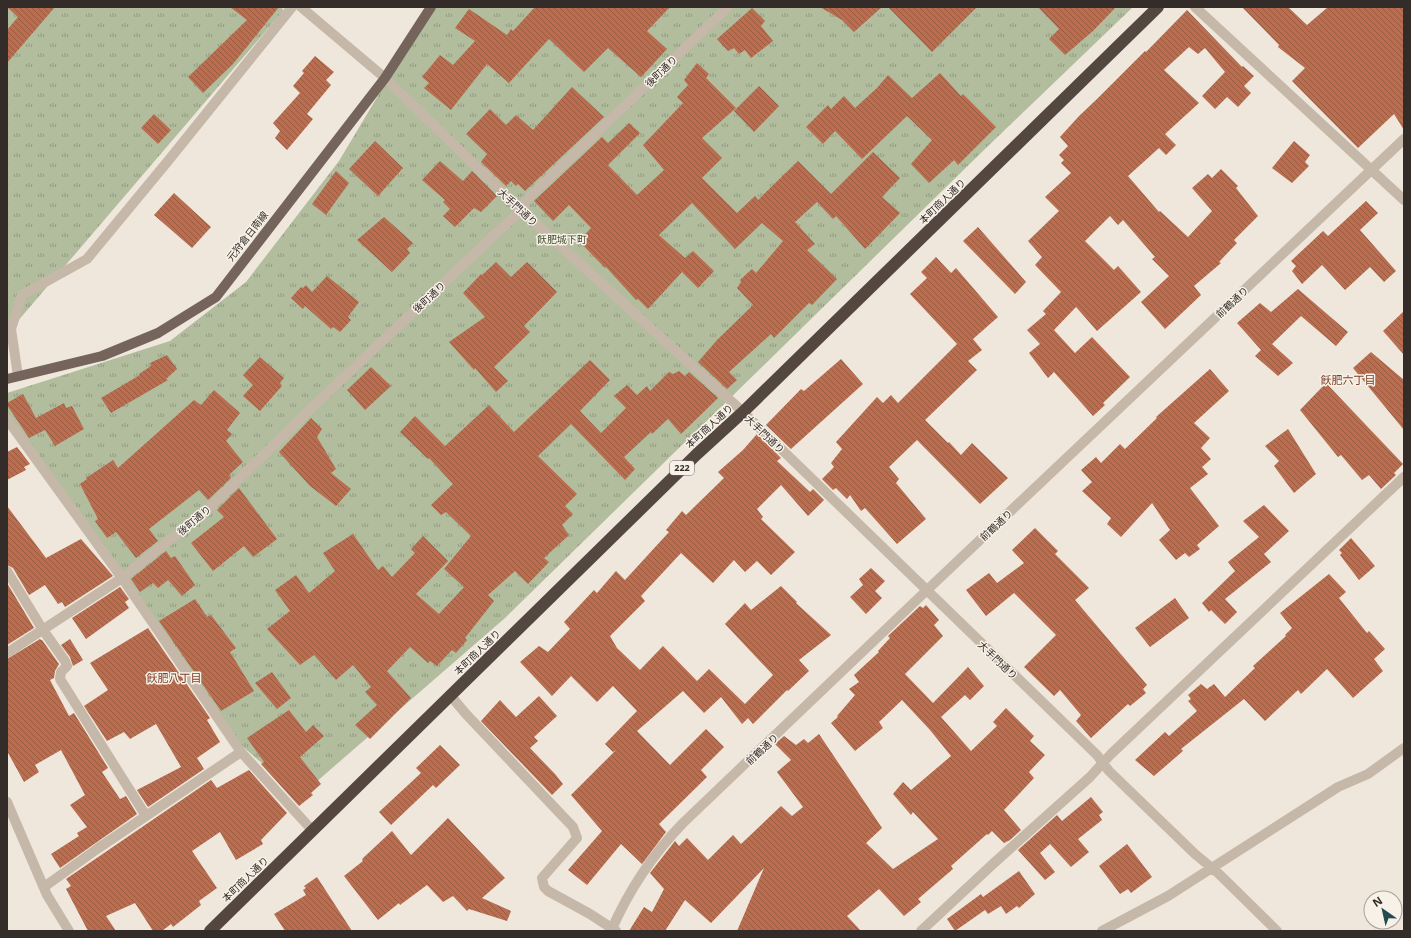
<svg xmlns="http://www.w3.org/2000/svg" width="1411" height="938" font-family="'Open Sans','Noto Sans JP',sans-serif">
<defs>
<pattern id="park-tufts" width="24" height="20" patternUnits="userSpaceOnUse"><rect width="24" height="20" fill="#b1bd9d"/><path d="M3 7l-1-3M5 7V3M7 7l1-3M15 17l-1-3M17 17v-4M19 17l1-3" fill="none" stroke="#919a80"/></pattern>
<pattern id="building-back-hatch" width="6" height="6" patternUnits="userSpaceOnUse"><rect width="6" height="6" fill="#ba6e4f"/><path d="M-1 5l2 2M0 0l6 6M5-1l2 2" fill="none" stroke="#985b42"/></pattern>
</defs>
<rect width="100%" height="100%" fill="#efe7dc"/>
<path fill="url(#park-tufts)" d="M7 7H282L283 11 11 329 7 324Z
M431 7H1133L986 148 505 618 300 796 228 734 7 419V393L170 341 246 282 339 161Z"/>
<path fill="url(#building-back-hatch)" d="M7 7H55L7 63V30L18 17Z
M230 7H279L233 64 203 93 188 77 247 20Z
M535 7H670L647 31 667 49 641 77 608 48 584 72 549 39 509 83 487 64 451 110 424 88 429 83 422 77 440 55 453 65 475 41 455 28 469 9 507 35 511 29 513 31Z
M820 7H882L854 32 842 20Z
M888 7H977L932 52Z
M1038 7H1116L1093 31 1065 55 1049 39 1059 29Z
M1242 7H1288L1307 25 1328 7H1404V130L1394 114 1358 148 1292 81 1305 68 1278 47 1279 45Z
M752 8 765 21 761 26 773 41 751 58 745 50 739 54 734 48 728 51 717 39Z
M1187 10 1242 67 1243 66 1254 76 1244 86 1251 93 1238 107 1227 97 1215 109 1202 96 1225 72 1205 48 1198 54 1189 47 1164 70 1199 103 1165 134 1176 145 1166 155 1159 148 1128 176 1159 212 1160 211 1188 237 1212 211 1192 188 1208 174 1212 178 1221 169 1238 186 1236 188 1258 216 1234 240 1237 243 1219 262 1221 263 1194 286 1201 295 1165 329 1141 302 1169 276 1152 259 1155 257 1123 220 1118 225 1110 216 1085 241 1114 270 1118 266 1141 292 1097 331 1076 307 1054 330 1075 353 1092 337 1130 377 1103 403 1105 405 1093 416 1054 372 1048 378 1029 353 1040 344 1027 330 1046 314 1043 311 1061 292 1035 265 1042 257 1028 241 1059 211 1045 197 1071 173 1061 163 1064 160 1059 155 1068 146 1060 137 1079 116 1097 99 1145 51 1146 52Z
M315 56 334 72 326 80 331 85 307 114 313 119 287 150 275 138 280 131 273 123 300 93 293 86 304 73 302 71Z
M697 63 709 74 706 78 736 108 702 138 722 158 702 178 737 213 755 196 758 200 798 161 831 194 873 152 900 178 882 197 900 213 865 249 836 216 833 219 817 202 795 222 815 244 807 250 837 279 812 305 809 303 774 338 771 334 729 372 737 380 727 389 698 362 717 340 753 305 737 288 741 282 740 280 752 269 756 273 783 241 762 223 735 249 692 203 659 235 685 258 693 251 714 271 698 288 682 272 648 309 638 299 636 300 606 267 605 268 579 241 591 228 569 205 553 221 534 201 602 137 608 143 629 123 640 133 608 165 637 195 664 170 643 145 683 103 677 97 688 85 684 80Z
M940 73 961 96 963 94 996 127 958 165 954 160 929 183 911 164 932 140 907 116 862 159 835 131 823 144 806 127 828 105 831 109 844 96 855 108 877 88 888 75 912 98Z
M759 86 779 106 754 132 734 111Z
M572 87 604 117 525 191 518 184 516 186 511 181 506 186 481 162 487 154 466 134 490 109 506 125 516 115 533 130Z
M154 114 171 130 158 144 141 128Z
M375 141 403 168 378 196 349 169Z
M1294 141 1310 155 1305 162 1309 166 1292 183 1272 168Z
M440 161 463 181 472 171 497 196 481 212 474 208 455 227 443 216 450 209 443 202 445 200 422 180Z
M336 171 349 183 326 215 312 204Z
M174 193 211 227 192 248 154 215Z
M1366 201 1378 213 1360 230 1396 271 1384 282 1370 267 1345 290 1322 265 1302 284 1292 271 1296 266 1291 261 1323 231 1328 236Z
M384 217 413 243 407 249 410 253 392 272 357 240Z
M978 227 1026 282 1015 294 963 241Z
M936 257 951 273 956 268 998 317 973 339 982 350 968 361 977 370 925 420 948 443 949 442 961 455 972 443 1008 478 980 504 917 440 889 467 899 479 896 483 926 519 897 544 865 508 861 511 850 495 847 499 836 488 833 490 822 479 834 467 831 463 842 449 836 442 877 397 883 403 891 395 898 403 957 344 910 294 927 278 921 272Z
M496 262 511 277 527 262 557 292 524 326 530 332 494 367 508 381 496 392 475 368 474 370 449 342 485 317 463 293 481 274 482 275Z
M327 276 359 302 348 317 351 320 340 332 333 327 331 329 305 306 303 309 291 298 301 287 303 288 306 285 312 292Z
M1298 289 1348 332 1336 346 1301 316 1272 344 1293 363 1278 376 1255 356 1261 350 1237 323 1260 303 1271 312Z
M1404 311V355L1383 331Z
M1371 352 1404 380V430L1353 368Z
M167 355 177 369 166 379 168 380 111 413 101 398 140 375 139 374 151 366 150 363Z
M260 357 284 378 280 383 282 386 260 411 243 396 253 385 243 375Z
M841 359 863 384 791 449 766 425 801 389 804 391Z
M590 360 610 380 580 411 601 433 626 408 614 396 627 385 637 395 647 386 650 391 669 372 673 374 679 371 685 376 689 372 718 398 681 434 668 419 652 434 651 432 624 457 635 469 625 480 571 424 538 456 577 494 565 506 573 514 562 525 569 535 544 558 549 562 528 584 515 571 488 595 494 601 465 638 467 640 456 653 452 650 437 666 430 661 428 663 410 647 387 671 411 698 370 739 355 725 377 705 365 692 371 687 353 665 336 680 314 655 300 665 267 629 290 611 275 590 296 575 309 593 335 571 323 553 353 534 378 570 383 566 392 577 415 553 411 549 423 536 448 561 416 594 439 614 464 587 444 569 471 536 446 512 441 515 431 505 453 484 429 458 428 459 400 432 415 416 445 446 489 405 514 432Z
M371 367 391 386 365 410 347 390Z
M1210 369 1229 391 1194 423 1210 438 1201 448 1211 459 1202 467 1208 474 1190 488 1219 526 1197 545 1200 549 1189 557 1185 553 1176 560 1159 540 1170 530 1152 503 1121 537 1107 524 1111 518 1082 491 1092 482 1081 470 1096 457 1101 463 1120 444 1125 449 1157 418 1156 417Z
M1326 383 1403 464 1394 473 1396 475 1381 489 1369 475 1362 480 1341 455 1338 457 1300 410Z
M214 390 240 413 227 430 232 434 226 441 243 462 229 475 231 478 208 500 199 490 149 529 158 541 136 558 116 532 107 538 95 521 98 519 80 484 87 479 86 478 113 460 118 468 194 400 201 405Z
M23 394 36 418 64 403 66 408 72 406 84 429 55 446 45 430 29 438 7 405V403Z
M311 418 322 429 317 437 336 469 331 473 351 489 336 506 310 486 279 452Z
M1288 429 1316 474 1294 493 1274 466 1279 461 1265 446Z
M757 434 781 458 777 461 810 492 813 489 824 500 808 516 781 485 757 509 763 517 761 519 795 552 771 575 757 561 745 572 734 560 713 583 681 553 641 596 645 601 610 636 617 648 640 670 663 646 697 681 709 669 745 704 773 675 725 624 745 603 751 610 781 586 797 602 796 603 831 635 799 660 809 671 788 691 787 690 753 724 748 718 742 724 721 697 704 713 683 691 637 731 670 765 706 729 724 747 701 770 707 777 659 824 666 832 642 864 621 844 587 885 568 870 602 831 571 795 616 750 613 752 605 744 637 711 613 686 597 702 571 676 552 696 520 662 539 646 548 652 570 629 564 622 594 590 597 593 616 571 625 580 669 532 666 530 682 511 686 515 724 478 718 472 743 450Z
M17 447 30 464 24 467 26 470 7 480V452Z
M239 488 277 539 253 557 244 546 213 571 191 543 224 517 217 510Z
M1264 505 1289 531 1264 554 1271 562 1225 599 1237 612 1225 624 1211 610 1209 612 1202 603 1235 571 1228 562 1259 537 1243 521Z
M7 506 46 558 81 539 113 576 65 607 62 602 58 604 45 585 29 595 13 568 7 565Z
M1035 528 1058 551 1055 554 1089 588 1075 600 1147 685 1143 689 1146 693 1130 706 1128 704 1091 738 1076 721 1081 715 1060 690 1054 696 1024 667 1056 635 1014 593 986 616 966 590 989 573 997 583 1024 563 1012 550Z
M1351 538 1375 566 1359 580 1340 555 1342 553 1339 550Z
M166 551 171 558 175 556 195 585 182 596 168 580 158 588 153 583 140 592 131 579Z
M871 568 885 581 875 591 882 598 866 614 850 597 863 585 859 579Z
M1329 574 1346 592 1339 598 1367 633 1369 631 1385 649 1374 659 1383 671 1353 698 1327 669 1301 694 1298 690 1265 721 1244 699 1181 749 1183 751 1154 776 1135 760 1165 732 1169 736 1197 711 1188 701 1191 699 1188 695 1201 684 1207 689 1214 684 1225 697 1255 668 1253 666 1286 636 1285 635 1292 628 1280 613Z
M7 583 34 628 7 645Z
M120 587 129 599 125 602 129 608 86 639 72 618Z
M1175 598 1189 618 1150 647 1135 628Z
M195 599 207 617 211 615 236 648 230 652 254 691 221 711 159 621Z
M926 605 939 620 934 625 943 636 905 674 933 703 968 667 984 686 970 700 965 695 941 717 971 751 997 726 993 722 1006 708 1034 736 1030 741 1045 755 1029 772 1034 778 1004 810 1021 830 1010 840 1004 843 992 831 988 835 987 834 951 866 953 869 918 899 921 902 904 916 879 889 847 916 861 931H737L764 868 711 923 685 900 665 931H629L644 907 652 912 664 889 650 873 675 841 679 846 687 838 708 860 733 835 741 844 781 806 792 816 803 807 777 772 791 760 775 744 784 736 796 745 804 739 808 743 819 734 882 828 866 843 893 869 938 839 913 812 911 815 893 794 903 782 911 790 951 756 930 730 902 700 879 722 883 728 855 751 831 723 838 717 837 716 855 695 849 689 859 682 854 675 879 652 878 651 890 638 888 636 920 606 923 608Z
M148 628 210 718 207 720 220 742 197 758 204 769 148 807 137 790 181 767 156 724 130 739 124 732 107 741 84 706 108 690 90 663Z
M40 639 41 640H42L59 664 55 671 54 678 50 680 69 716 74 713 108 768 102 772 120 799 126 796 137 814 60 868 51 854 79 836 77 833 87 827 70 805 85 795 61 750 35 765 39 772 24 782 7 751V659Z
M70 639 83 660 73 666 70 657 61 645Z
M272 672 291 698 277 709 255 683Z
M539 696 557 716 534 737 538 741 530 748 555 774 563 784 552 795 481 721 500 700 516 717Z
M289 710 306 732 313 725 324 736 300 757 321 784 311 793 313 795 299 806 261 764 264 762 247 738Z
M440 745 460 765 436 788 433 785 391 825 379 812 421 773 416 768Z
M249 770 287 813 261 840 263 844 236 860 220 832 192 851 217 888 199 901 201 905 173 927 171 924 162 931H153L135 903 106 916 116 931H88L66 889 71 886 66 879 211 780 217 788Z
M1091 797 1103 812 1099 815 1102 820 1078 839 1089 852 1071 867 1050 844 1040 853 1055 872 1045 880 1018 850 1057 815 1062 821Z
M448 818 505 878 482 898 511 911 507 921 469 909 467 911 453 896 443 902 427 885 400 905 399 903 378 920 344 876 363 861 362 860 363 858 392 831 411 855Z
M1127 844 1152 877 1131 893 1128 889 1120 894 1099 866Z
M1019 871 1035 894 1019 908 1017 906 1006 914 1001 906 988 914 985 910 955 931 947 919 981 894 983 897Z
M317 877 352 931H285L274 914 306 895 303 890 306 888 304 886Z"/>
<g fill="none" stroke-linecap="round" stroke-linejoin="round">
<path stroke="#c6b8a9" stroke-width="10" d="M301 7 385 78 521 210 743 412 1097 755 1109 771 1195 854 1218 873 1277 931
M1195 7 1404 200
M18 376 11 329 22 295 87 259 168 161 292 7
M7 419 122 578 241 752 312 830
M7 571 43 630 65 661 67 666 61 672 60 679 146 816
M7 653 122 578 205 512 324 396 521 210 527 199 728 7
M450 695 466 714 573 827 577 838 542 878 544 887 548 891 590 914 616 931
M7 802 47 895 69 931
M44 887 97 849 241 752
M611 931C628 892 653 854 683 823L926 591 1404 139
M921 931 994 863 1090 777 1111 754 1404 477
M1102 931 1168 896 1338 787 1368 774 1404 748"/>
<path stroke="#75645b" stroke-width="10" d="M7 379 102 356 158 333 216 297 385 78 431 7"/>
<path stroke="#544740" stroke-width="12" d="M210 931 697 454 743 412 1158 7"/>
</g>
<g text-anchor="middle" stroke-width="3" stroke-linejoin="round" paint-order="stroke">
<rect fill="#f7f1e8" stroke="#6e6762" stroke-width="1" x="670" y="461" width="24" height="14" rx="3"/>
<g font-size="9" font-weight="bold" fill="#342c28">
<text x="682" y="471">222</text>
</g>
<g font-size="10" fill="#342c28" stroke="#f7f1e8">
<text transform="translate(661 71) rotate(-44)" y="4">後町通り</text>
<text transform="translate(942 201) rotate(-44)" y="4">本町商人通り</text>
<text transform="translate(518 207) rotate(43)" y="4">大手門通り</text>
<text transform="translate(247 236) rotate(-52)" y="4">元狩倉日南線</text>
<text transform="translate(429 297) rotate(-43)" y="4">後町通り</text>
<text transform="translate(1232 302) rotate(-43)" y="4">前鶴通り</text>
<text transform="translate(709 426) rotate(-42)" y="4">本町商人通り</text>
<text transform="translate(765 434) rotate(44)" y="4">大手門通り</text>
<text transform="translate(194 520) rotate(-40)" y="4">後町通り</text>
<text transform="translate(996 525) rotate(-43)" y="4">前鶴通り</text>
<text transform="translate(477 652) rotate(-44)" y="4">本町商人通り</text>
<text transform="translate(998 660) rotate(44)" y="4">大手門通り</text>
<text transform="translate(762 749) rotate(-43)" y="4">前鶴通り</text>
<text transform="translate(245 879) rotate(-44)" y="4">本町商人通り</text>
</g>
<g font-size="10" fill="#42502e" stroke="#f7f1e8">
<text x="562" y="243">飫肥城下町</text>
</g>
<g font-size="11" fill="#7c4029" stroke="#f7f1e8">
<text x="1348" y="384">飫肥六丁目</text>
<text x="174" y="682">飫肥八丁目</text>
</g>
</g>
<rect width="1411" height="938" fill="none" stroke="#342c28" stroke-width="16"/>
<g transform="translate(1383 910) rotate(326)"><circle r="19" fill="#f7f1e8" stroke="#a9a29b"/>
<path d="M0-3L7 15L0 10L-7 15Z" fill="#224c52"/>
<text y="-6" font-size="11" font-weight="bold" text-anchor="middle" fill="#342c28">N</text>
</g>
</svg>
